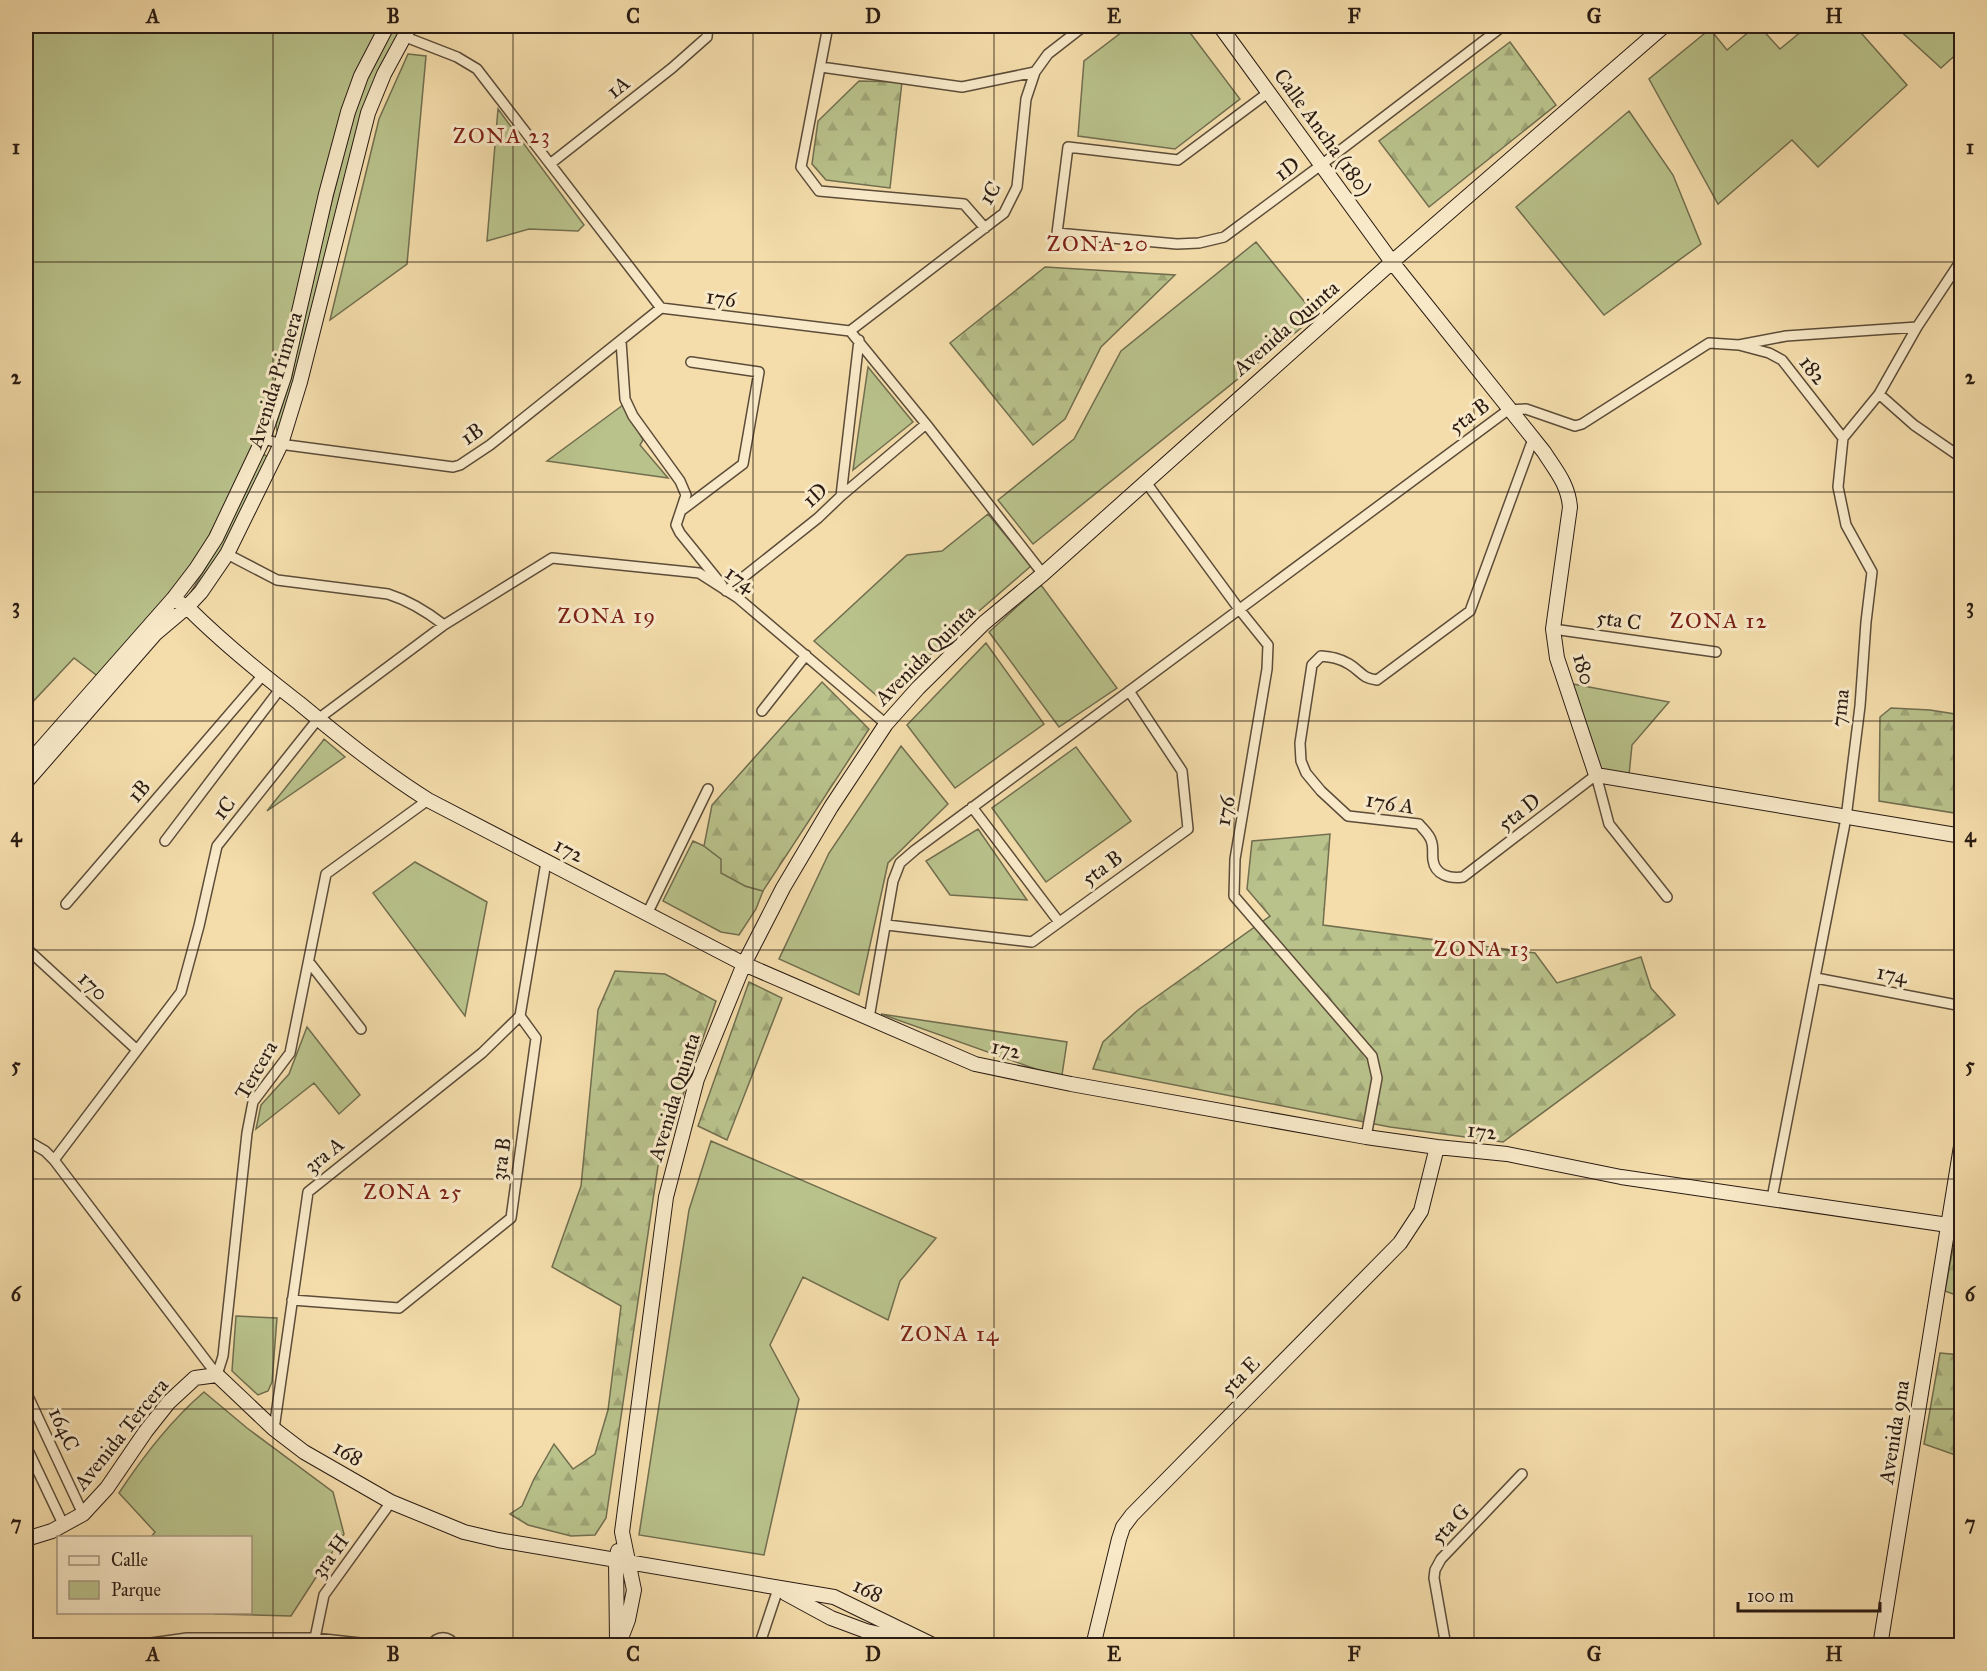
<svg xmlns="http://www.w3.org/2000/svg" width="1987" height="1671" font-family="'IM FELL Great Primer',serif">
<defs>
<pattern id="forest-firs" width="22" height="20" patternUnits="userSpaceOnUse" patternTransform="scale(1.5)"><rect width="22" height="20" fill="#b9c28b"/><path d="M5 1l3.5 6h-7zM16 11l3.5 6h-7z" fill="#9fa677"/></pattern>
</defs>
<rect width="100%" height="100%" fill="#f4ddab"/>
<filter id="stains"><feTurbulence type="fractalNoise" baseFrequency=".00333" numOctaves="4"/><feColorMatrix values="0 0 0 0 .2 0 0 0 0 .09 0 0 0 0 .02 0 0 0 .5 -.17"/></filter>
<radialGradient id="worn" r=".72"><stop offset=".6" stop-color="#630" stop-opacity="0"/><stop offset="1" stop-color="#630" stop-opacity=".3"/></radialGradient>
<path fill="#b9c28b" stroke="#716e4f" stroke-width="1.5" d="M26 26H380L355 87 274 405 235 487 186 579 104 681 74 658 26 709Z
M393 26H403L380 67 302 358 279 431H277L276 425 292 375 300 327 352 121 369 73Z
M1130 26H1185L1240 99 1175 149 1078 136 1084 61Z
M1756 26H1759L1780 49 1808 26H1855L1907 85 1818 167 1792 140 1718 204 1649 79 1710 29 1727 50Z
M1895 26H1961V50L1941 68Z
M408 54 426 56 407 264 330 320 379 119Z
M498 109 584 225 578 231 529 229 487 241Z
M1629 111 1673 175 1701 244 1604 315 1516 207Z
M1256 242 1316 316 1033 544 998 500 1074 439 1121 351Z
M868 367 913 422 853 470Z
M623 405 643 440 640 445 668 478 547 461Z
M262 455H265L267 457 227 544 196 590 191 592 217 549Z
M988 514 1031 566 942 643 884 702 814 641 907 555 942 551Z
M1041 585 1117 688 1059 727 989 632Z
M986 643 1044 724 955 788 907 725Z
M1573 684 1669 702 1632 745 1629 775 1602 771Z
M324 739 345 757 267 811 322 742Z
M901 746 948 804 888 863 859 995 779 959 829 853Z
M1076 747 1131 821 1046 882 992 808Z
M978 829 1027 900 950 895 926 861Z
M693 841 704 846 721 859 745 886 763 891 756 909 739 935 721 932 663 901Z
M415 862 487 902 465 1016 373 893Z
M881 1014 1067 1042 1062 1075 1044 1072Z
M307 1027 360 1095 339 1114 314 1083 256 1129 261 1105 289 1074Z
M711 1141 936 1238 900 1281 888 1320 803 1277 770 1345 799 1399 764 1555 639 1535 689 1210Z
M236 1316 277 1318 272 1382 268 1391 258 1395 232 1371Z
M204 1392 247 1428 333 1492 344 1534 291 1616 215 1614 213 1613 250 1612V1538L151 1537 155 1532 119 1493C144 1455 170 1421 204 1392Z"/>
<path fill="url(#forest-firs)" stroke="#716e4f" stroke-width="1.5" d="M1510 42 1556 105 1429 207 1379 141Z
M859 81 902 82 890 188 826 180 812 164 818 121Z
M1045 267 1175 275 1101 347 1065 419 1033 445 950 343Z
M822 682 869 729 763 891 745 886 721 873V859L704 846 712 805Z
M1891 708 1930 710 1961 715V814L1879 801 1880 717Z
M1330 834 1323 925 1535 953 1557 983 1641 957 1651 988 1675 1015 1503 1142 1390 1127 1093 1069 1103 1042 1138 1010 1270 916 1247 889 1252 841Z
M615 971 665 974 716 1001 658 1166 606 1518 595 1535 571 1536 528 1525 510 1514 522 1506 534 1479 554 1444 573 1469 595 1454 608 1410 621 1306 552 1267 581 1186 598 1010Z
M749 982 782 998 727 1140 698 1126Z
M1961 1204V1297L1945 1291Z
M1940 1353 1961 1355V1457L1924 1444Z"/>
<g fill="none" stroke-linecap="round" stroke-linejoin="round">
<defs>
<path id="street" d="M828 26 801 167 819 191 964 204 985 228
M403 36 457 57 477 69 661 308 850 331 926 424 1043 574
M821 67 962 87 1035 72
M1269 92 1178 160 1068 147 1057 233 1177 244 1199 243 1224 237 1321 165 1503 26
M550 164 672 68 707 37 708 26
M850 331 1004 213 1017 187 1026 99 1035 72 1048 54 1084 26
M621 341 625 399 633 416 680 481 686 495 676 525 680 533 722 585
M1739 345 1769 353 1782 360 1843 438
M1879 394 1914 425 1962 458
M263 439 287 445 453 467 460 465 490 445 661 308
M1533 439 1470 611 1377 680C1361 678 1361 671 1349 664 1339 658 1331 657 1321 656L1312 665 1300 743 1301 761 1306 773 1321 791 1348 816 1419 824C1423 829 1429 834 1431 840 1434 847 1432 853 1433 860 1435 875 1450 879 1463 877L1596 775 1609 824 1667 897
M1145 481 1239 609 1268 645 1267 669 1235 859 1234 896 1372 1056 1377 1078 1366 1137
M841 496 859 340
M682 510 743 464 759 372 691 362
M227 554 277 580 388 594C410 601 426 611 444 625
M726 591 818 518 841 496 926 424
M1553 629 1716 652
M762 711 806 655
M972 807 1059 922
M165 841 280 689
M66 904 263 675
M647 914 708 789
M887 925 1032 942 1188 829 1182 771 1129 691
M26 948 137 1050
M309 962 361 1029
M1816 978 1962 1006
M869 1018 893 881 900 863 915 850 1508 410 1526 409 1575 426 1582 424 1709 343 1739 345 1786 336 1917 327
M26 1140 45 1151 54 1160 217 1375
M54 1160 181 992 199 926 217 846 318 719 444 625 552 558 699 573 738 598 886 724
M1772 1198 1846 818 1860 706 1866 622 1872 572 1846 525 1838 487 1843 438 1879 394 1917 327 1962 259
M292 1300 399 1308 511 1218 536 1038 520 1016 546 862
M217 1375 223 1356 247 1133 253 1102 290 1053 326 874 428 800
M26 1392 83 1514
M274 1429 308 1192 482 1053 520 1016
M26 1446 64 1526
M315 1638 324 1595 391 1502
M130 1646 187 1638H315L387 1646
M431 1646C437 1635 449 1635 455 1646
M759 1646 778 1589
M1446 1646 1434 1578 1435 1570 1441 1559 1522 1474"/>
<path id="secondary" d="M1220 26 1392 262 1544 452C1556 471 1568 484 1570 507L1553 629 1557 658 1596 775 1962 836
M173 599 187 607C222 642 260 673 299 703 340 737 382 771 428 800L744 964 975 1064 1071 1084 1366 1137 1437 1147 1507 1154 1621 1177 1948 1225
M26 766 173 599 196 569 216 538 263 439 284 377 326 194 348 112 361 76 387 26
M26 782 155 634 187 607 201 592 227 554 281 444 300 382 368 113 384 74 410 26
M26 1539 52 1531 83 1514 107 1488 146 1431 169 1402 195 1378 217 1375 274 1429 304 1452 391 1502 464 1532 498 1540 834 1597 935 1646
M785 1593 831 1618 866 1631 914 1642
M617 1640 616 1560 618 1551
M618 1646 628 1620 634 1590 622 1532 666 1197 697 1079 744 964 783 888 831 807 886 724 918 688 984 623 1043 574 1392 262 1664 26
M1093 1646 1119 1539 1123 1527 1132 1515 1400 1243 1421 1211 1437 1147
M1880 1646 1962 1140"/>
</defs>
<use href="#street" stroke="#5c4c39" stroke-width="12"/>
<use href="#secondary" stroke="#291b13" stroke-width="16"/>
<use href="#street" stroke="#f8e9c8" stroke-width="9"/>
<use href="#secondary" stroke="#f8e9c8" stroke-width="14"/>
</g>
<path fill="none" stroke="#291b13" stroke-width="1.5" stroke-opacity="0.55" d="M273 26V1646M513 26V1646M753 26V1646M994 26V1646M1234 26V1646M1474 26V1646M1714 26V1646M26 262H1962M26 492H1962M26 721H1962M26 950H1962M26 1179H1962M26 1409H1962"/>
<g text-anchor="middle" stroke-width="6" stroke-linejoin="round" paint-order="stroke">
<g font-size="21" fill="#291b13" stroke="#f8e9c8">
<text transform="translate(618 87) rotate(-39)" y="7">1A</text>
<text transform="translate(1323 132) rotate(54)" y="7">Calle Ancha (180)</text>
<text transform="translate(1287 169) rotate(-37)" y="7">1D</text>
<text transform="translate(990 193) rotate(-58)" y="7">1C</text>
<text transform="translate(721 298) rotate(7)" y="7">176</text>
<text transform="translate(1286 328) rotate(-41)" y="7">Avenida Quinta</text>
<text transform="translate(1813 370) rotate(52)" y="7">182</text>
<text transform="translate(275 380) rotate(-73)" y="7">Avenida Primera</text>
<text transform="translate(1469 416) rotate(-37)" y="7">5ta B</text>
<text transform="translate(472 434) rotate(-35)" y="7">1B</text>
<text transform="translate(815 495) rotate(-42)" y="7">1D</text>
<text transform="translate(740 579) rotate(35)" y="7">174</text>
<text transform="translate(1619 620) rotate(8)" y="7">5ta C</text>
<text transform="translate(925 655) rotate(-45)" y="7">Avenida Quinta</text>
<text transform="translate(1584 669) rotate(73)" y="7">180</text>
<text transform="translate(1840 708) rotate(-84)" y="7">7ma</text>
<text transform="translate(139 791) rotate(-49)" y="7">1B</text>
<text transform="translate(1390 803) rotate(9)" y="7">176 A</text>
<text transform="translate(224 808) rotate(-52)" y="7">1C</text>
<text transform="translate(1225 811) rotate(-80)" y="7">176</text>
<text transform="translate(1519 812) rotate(-38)" y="7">5ta D</text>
<text transform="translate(569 850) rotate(27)" y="7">172</text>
<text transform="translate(1102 868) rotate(-36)" y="7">5ta B</text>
<text transform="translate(1892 974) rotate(10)" y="7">174</text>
<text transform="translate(93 986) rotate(43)" y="7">170</text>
<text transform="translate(1006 1049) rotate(12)" y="7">172</text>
<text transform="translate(256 1070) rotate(-60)" y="7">Tercera</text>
<text transform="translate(674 1097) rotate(-73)" y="7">Avenida Quinta</text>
<text transform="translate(1482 1131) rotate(6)" y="7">172</text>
<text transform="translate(324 1155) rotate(-39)" y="7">3ra A</text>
<text transform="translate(501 1159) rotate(-82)" y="7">3ra B</text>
<text transform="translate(1240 1376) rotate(-46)" y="7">5ta E</text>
<text transform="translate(64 1429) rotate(65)" y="7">164C</text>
<text transform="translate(1894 1432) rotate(-81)" y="7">Avenida 9na</text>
<text transform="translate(121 1434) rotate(-51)" y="7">Avenida Tercera</text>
<text transform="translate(348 1453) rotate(30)" y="7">168</text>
<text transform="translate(1450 1524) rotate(-47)" y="7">5ta G</text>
<text transform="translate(330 1556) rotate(-54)" y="7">3ra H</text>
<text transform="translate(868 1590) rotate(25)" y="7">168</text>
</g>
<g font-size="22" letter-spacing="1.5" fill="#7a1f14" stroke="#f8e9c8">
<text x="502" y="143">ZONA 23</text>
<text x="1098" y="251">ZONA 20</text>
<text x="607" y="623">ZONA 19</text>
<text x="1719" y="628">ZONA 12</text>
<text x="1482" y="956">ZONA 13</text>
<text x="413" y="1199">ZONA 25</text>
<text x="950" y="1341">ZONA 14</text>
</g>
</g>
<rect width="1987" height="1671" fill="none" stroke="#f4ddab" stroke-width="66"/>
<rect x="57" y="1536" width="195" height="78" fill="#f8e9c8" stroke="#a59780" stroke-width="1.5"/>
<rect x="69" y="1556" width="30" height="9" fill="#f8e9c8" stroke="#a59780" stroke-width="1.5"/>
<text x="111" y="1566" font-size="18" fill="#291b13">Calle</text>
<rect x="69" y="1581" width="30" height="18" fill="#b9c28b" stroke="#a59780" stroke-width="1.5"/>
<text x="111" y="1596" font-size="18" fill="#291b13">Parque</text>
<path d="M1738 1602v9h142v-9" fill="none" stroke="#291b13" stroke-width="3"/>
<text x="1747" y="1602" font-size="18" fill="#291b13" stroke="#f8e9c8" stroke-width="4.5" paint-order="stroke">100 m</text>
<rect x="33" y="33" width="1921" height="1605" fill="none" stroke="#291b13" stroke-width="2"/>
<g font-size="20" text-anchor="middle" font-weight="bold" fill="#291b13">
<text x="153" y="23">A</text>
<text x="393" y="23">B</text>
<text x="633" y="23">C</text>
<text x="873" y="23">D</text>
<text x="1114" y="23">E</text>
<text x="1354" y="23">F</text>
<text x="1594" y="23">G</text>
<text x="1834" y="23">H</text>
<text x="16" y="154">1</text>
<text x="1970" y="154">1</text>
<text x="16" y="384">2</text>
<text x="1970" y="384">2</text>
<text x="16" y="613">3</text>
<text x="1970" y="613">3</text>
<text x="16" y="842">4</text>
<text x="1970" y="842">4</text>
<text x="16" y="1072">5</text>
<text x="1970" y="1072">5</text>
<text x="16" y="1301">6</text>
<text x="1970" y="1301">6</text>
<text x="16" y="1530">7</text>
<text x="1970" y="1530">7</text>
<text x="153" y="1661">A</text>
<text x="393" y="1661">B</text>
<text x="633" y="1661">C</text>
<text x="873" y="1661">D</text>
<text x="1114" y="1661">E</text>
<text x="1354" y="1661">F</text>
<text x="1594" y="1661">G</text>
<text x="1834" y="1661">H</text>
</g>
<rect width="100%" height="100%" filter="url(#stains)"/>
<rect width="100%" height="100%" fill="url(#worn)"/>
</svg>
